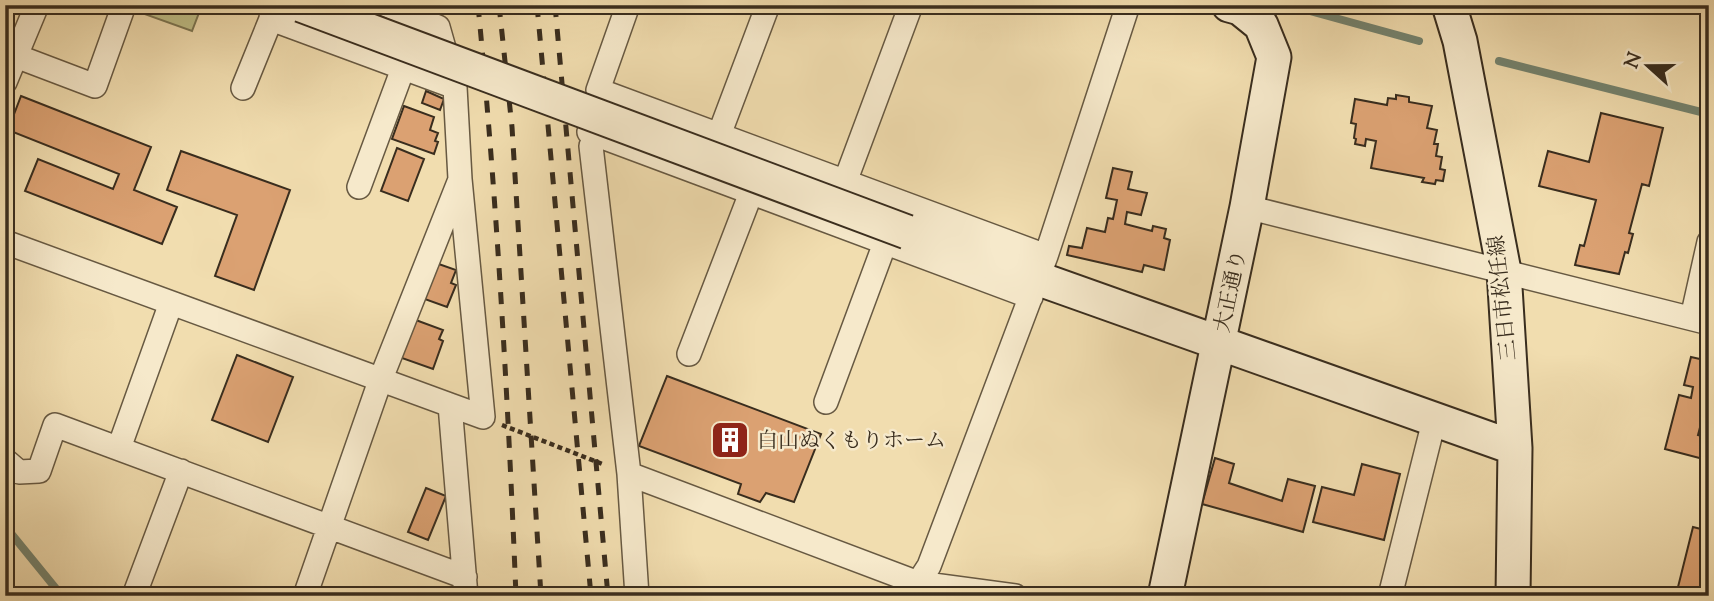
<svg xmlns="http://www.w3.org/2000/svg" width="1714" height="601" font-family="'Sorts Mill Goudy','Noto Serif JP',serif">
<rect width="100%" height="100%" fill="#f1ddaf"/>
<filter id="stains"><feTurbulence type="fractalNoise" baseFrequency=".00286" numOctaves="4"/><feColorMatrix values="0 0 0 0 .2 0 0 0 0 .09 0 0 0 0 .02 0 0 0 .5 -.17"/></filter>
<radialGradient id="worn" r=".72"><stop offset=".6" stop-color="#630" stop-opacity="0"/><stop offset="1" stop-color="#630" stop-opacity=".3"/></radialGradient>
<path fill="#bfbf87" stroke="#7c7652" stroke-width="2" d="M138 5H202L192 31 136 11Z"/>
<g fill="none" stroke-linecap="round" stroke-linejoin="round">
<path stroke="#74836f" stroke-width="8" d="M1288 5 1419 41
M1499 61 1709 114
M5 526 62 596"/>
</g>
<path fill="#dba172" stroke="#392d1e" stroke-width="2" d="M426 91 444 99 440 110 422 103Z
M1396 95 1409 97V102L1432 106 1427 128 1437 130 1434 144H1438L1436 156 1442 157 1440 169 1445 170 1443 181 1436 180 1435 184 1422 182 1424 178 1371 168 1376 141 1366 139 1365 146 1355 144 1356 139 1354 138 1356 124 1351 123 1355 99 1387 105 1388 98 1396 99Z
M21 96 151 147 134 190 177 207 162 244 25 191 38 159 113 189 119 174 8 130Z
M404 106 434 117 430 130 438 133 435 141 438 142 434 154 392 139Z
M1601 113 1663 128 1649 186 1642 184 1629 233 1633 234 1628 253 1625 252 1619 274 1575 265 1580 245 1584 246 1596 200 1539 186 1548 151 1589 162Z
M397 148 424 159 408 201 381 191Z
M181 151 290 190 254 290 215 276 237 215 167 190Z
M1113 168 1132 172 1128 189 1147 193 1141 215 1127 212 1125 224 1152 231 1153 226 1166 229 1164 238 1170 240 1164 270 1144 265 1142 272 1067 255 1069 246 1082 248 1087 228 1105 232 1108 218 1113 219 1117 200 1106 198Z
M433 262 456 270 451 283 456 285 447 307 419 297Z
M413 319 443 330 439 339 443 341 433 369 399 357Z
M237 355 293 377 268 442 212 420Z
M1691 357 1709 361V414L1704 412 1698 435 1709 438 1707 460 1665 449 1679 395 1691 398 1693 387 1684 385Z
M667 376 821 434 794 502 766 493 760 502 738 494 741 484 639 446Z
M1215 458 1234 464 1229 483 1282 501 1288 479 1315 486 1303 532 1202 504Z
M1362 464 1400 474 1384 540 1313 522 1322 487 1354 495Z
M426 488 446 496 428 540 408 532Z
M1693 527 1709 531V596H1680L1681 592 1677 591Z"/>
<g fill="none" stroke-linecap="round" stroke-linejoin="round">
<defs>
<path id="street" d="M386 5 438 27 455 87 460 179 483 417 450 405
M628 5 598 90 1046 256
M271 19 455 87
M16 56 95 86 124 5
M5 82 37 5
M243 88 271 19 272 6
M601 101 589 132 1031 297
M719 135 768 5
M591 146 629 474 637 596
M845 182 911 5
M359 187 408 55
M1247 207 1709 323
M5 242 450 405 466 596
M1692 318 1709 242
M689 354 751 193
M826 402 885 243
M119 448 171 303
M5 460 19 472 39 471 55 425 465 577
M629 474 918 583 1015 596
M134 596 181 471
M305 596 380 381 459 182
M914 596 918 583 929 566 1046 256 1128 5
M1390 596 1434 421"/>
<path id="secondary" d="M1449 5 1460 41 1504 271 1515 448 1513 596
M907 232 1515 448
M1165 596 1247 207 1274 57 1261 25 1240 8 1229 5"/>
</defs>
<use href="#street" stroke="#675942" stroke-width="26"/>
<use href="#secondary" stroke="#392d1e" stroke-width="37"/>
<path stroke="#392d1e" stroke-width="4.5" stroke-dasharray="5 3.5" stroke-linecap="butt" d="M502 425 605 465"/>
<use href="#street" stroke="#f6e9cb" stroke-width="23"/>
<use href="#secondary" stroke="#f6e9cb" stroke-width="33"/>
<path stroke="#392d1e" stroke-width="5" stroke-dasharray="12 12" stroke-linecap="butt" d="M478 5C497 202 508 399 516 596
M499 5 512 127 541 596
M537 5 591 596
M555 5 608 596"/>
<defs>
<path id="secondary-bridge" d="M301 5 907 232"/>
</defs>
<use href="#secondary-bridge" stroke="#392d1e" stroke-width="37" stroke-linecap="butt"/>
<use href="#secondary-bridge" stroke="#f6e9cb" stroke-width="33"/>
</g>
<defs>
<symbol id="building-square" viewBox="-11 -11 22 22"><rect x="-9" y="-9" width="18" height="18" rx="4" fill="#8f2418" stroke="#f6e9cb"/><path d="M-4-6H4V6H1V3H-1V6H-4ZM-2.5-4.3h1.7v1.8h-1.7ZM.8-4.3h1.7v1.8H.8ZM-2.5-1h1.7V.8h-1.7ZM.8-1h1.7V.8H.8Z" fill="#fff"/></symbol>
</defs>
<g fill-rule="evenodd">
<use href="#building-square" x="708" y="418" width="44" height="44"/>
</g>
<g text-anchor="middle" stroke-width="5" stroke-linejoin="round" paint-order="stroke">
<g font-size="21" fill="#392d1e" stroke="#f6e9cb">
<text transform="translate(1230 291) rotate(-78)" y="7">大正通り</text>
<text transform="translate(1502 298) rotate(-96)" y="7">三日市松任線</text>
</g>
<g font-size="21" fill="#392d1e" stroke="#f6e9cb" text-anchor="start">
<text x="757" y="447">白山ぬくもりホーム</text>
</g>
</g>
<rect width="1714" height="601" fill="none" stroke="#f1ddaf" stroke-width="28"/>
<rect x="7" y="7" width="1700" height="587" fill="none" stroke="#392d1e" stroke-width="3.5"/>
<rect x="14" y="14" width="1686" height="573" fill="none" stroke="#392d1e" stroke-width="2"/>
<g transform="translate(1648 66) rotate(291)" stroke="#f6e9cb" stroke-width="5" paint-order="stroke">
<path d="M0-5L12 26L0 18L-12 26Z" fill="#392d1e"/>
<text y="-10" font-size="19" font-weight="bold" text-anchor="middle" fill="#392d1e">N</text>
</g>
<rect width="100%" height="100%" filter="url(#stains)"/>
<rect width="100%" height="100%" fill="url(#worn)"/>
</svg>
